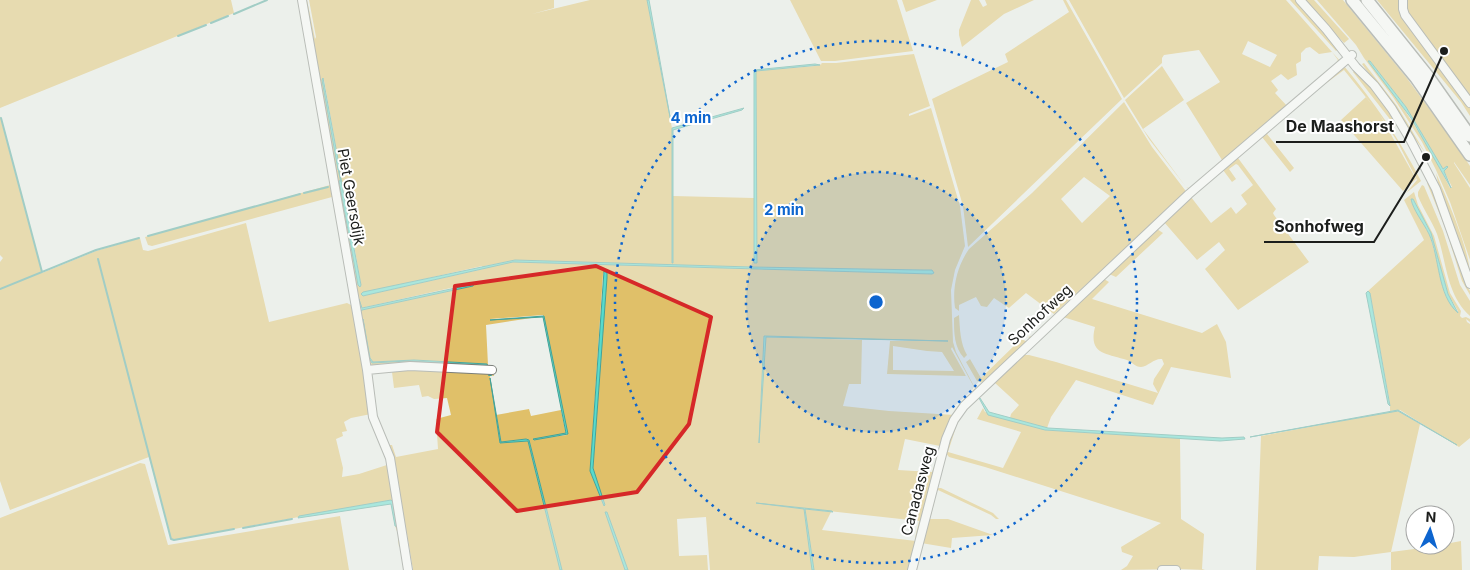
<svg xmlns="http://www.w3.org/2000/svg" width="1470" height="570" font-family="Inter,sans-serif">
<rect width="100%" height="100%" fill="#ecf0eb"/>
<path fill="#e0c069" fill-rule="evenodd" d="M0 0H231L234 13 0 108Z
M303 0H307L315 39 316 37 309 0H554V8L532 14 590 0H647L672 128V263L673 196 754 198V261L757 263 756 71 815 66 822 64 821 63H836L914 54 930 106 909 114V116L931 108 960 206 965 246 955 270 951 290 953 342 956 352 976 390 959 410H956L973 391 971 385 973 390 975 389 952 347 951 349 966 376 887 374 890 341H947L765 336H764L760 416 766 337 862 340 861 384H849L843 406 889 411 955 415 938 460H936L940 446 905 439 898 470 932 472 935 464 937 465 919 537 915 538 919 521 756 503 804 509 812 570H710L706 517 677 519 679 556 707 555 708 570H628L607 513 605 512 625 570H562L529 440 526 439 501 442 496 415 529 409 531 416 561 410 566 434 533 439 567 435 543 315 490 319 491 320 538 317 486 325 488 365H492L493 369 370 365ZM322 79 324 80 340 170 338 171ZM339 181 343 182 361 285H358ZM515 260 751 267 923 270H932L934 274 513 262 485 267V266ZM482 266 483 269 367 295 363 296 362 293ZM605 271 607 273 593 468 604 506 590 471 603 274ZM473 283V286L362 310V313L361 308ZM363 319 370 358 373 362 414 360 487 364V366L408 361 372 363 369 358ZM893 346 927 351 942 352 954 371 893 370Z
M790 0H897L913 51 835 61H821Z
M902 0H937L906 12Z
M971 0H979L983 7 987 5 985 0H1034L1004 14 962 47 959 35V30Z
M1063 0H1066L1122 99 968 247 963 206 932 99 1008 62 1005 54 1069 12Z
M1069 0H1286L1340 61 1337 65 1336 63 1338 60 1332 52 1319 54 1310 47 1306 48 1301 53V61L1296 64 1297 75 1288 80 1281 74 1271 81 1278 90 1275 93 1288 107 1254 136 1250 137V139L1209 174H1206L1222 160 1186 103 1220 82 1199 50 1164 55 1162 58V63L1124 98ZM1248 41 1277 55 1270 67 1242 54Z
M1290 0H1296L1338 49 1336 51Z
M1304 0H1314L1349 39 1344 43Z
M1317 0H1343L1406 77 1458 148 1470 166V185L1454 162V163L1470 188V260L1450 202 1436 170 1422 142 1393 97 1364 58 1356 45ZM1370 61 1406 107 1443 169 1448 167 1444 171 1452 187 1450 188C1427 142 1401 102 1369 62Z
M1377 0H1470V116L1461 102Z
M1364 63 1397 106 1426 154 1362 64Z
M1162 66 1184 100 1143 129 1186 187 1189 189 1203 176V179C1198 183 1192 191 1186 187L1149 139 1125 100Z
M1344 66C1374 102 1400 139 1421 181L1406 193 1417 180 1397 141 1380 115 1416 179 1403 191 1341 120 1366 97 1373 106 1344 70 1325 84 1324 82Z
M1356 69 1389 111 1396 127 1353 72Z
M1124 102 1152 147 1185 190V195L1126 250 1121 251V254L1031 339 1028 337 1032 336 1089 281 1054 314 1026 293 1009 308 994 298 987 307 981 306 976 297 959 305V311L955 308C952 288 957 266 969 249L1032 193ZM1084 177 1110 196 1082 223 1061 199Z
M0 116 42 273 96 251 140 238 143 250 148 251 246 223 269 322 347 303 355 307 371 414 351 418 344 422 347 431 342 432 343 436 336 439 343 468 342 477 359 474 390 464 404 569 402 562 403 563 400 546 399 547 398 539H400L395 526 398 527 393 501 391 500 175 540 171 539 149 457 10 510 0 481V262L3 258 0 255Z
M1269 128 1270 131 1267 134 1294 168 1290 172 1262 137 1238 158 1276 209 1273 213 1274 215 1309 262 1238 310 1205 269 1225 250 1219 242 1197 260 1164 222 1218 171 1220 172 1191 197 1211 223 1231 207 1236 214 1247 204 1241 195 1253 185 1238 165 1236 164 1229 169 1236 179 1232 182 1223 170Z
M1436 173C1447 199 1470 250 1470 276L1440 192Z
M1427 183 1430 184 1445 222 1465 283 1470 291V295L1462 281 1446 230Z
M330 185 332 197 152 246 148 245 145 237Z
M1422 185 1424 186 1443 231 1460 285 1470 301V316C1446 294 1447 263 1437 234 1432 221 1423 209 1418 196V192Z
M1414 192 1418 205 1434 236 1450 293 1461 311 1460 316 1462 318 1466 317 1470 319V322L1466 319 1467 322 1470 324V438L1459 447 1400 410 1390 411V404L1370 293 1368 291 1424 240 1404 200ZM1413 199 1431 233 1448 294 1458 311V313L1449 301 1446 293 1430 236 1411 200Z
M1157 229 1163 233 1116 277 1109 274Z
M1104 279 1109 282 1092 299 1202 333 1217 324 1226 342 1231 378 1171 367 1153 405 1076 380 1051 417 1047 428 1010 418 1011 414 1019 405 995 383 994 379 997 381 1024 355H1029L1056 362 1158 393 1153 384 1154 379 1164 364 1162 359C1154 358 1149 366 1141 367 1135 367 1132 362 1127 360 1107 353 1088 355 1095 327L1063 317Z
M959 315C960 329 960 343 967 355L964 358C954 347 954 333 954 318Z
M1021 339 1028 342 983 383 977 381 966 362 970 359 981 378Z
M387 369 490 372 493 373 494 376 488 375 490 376 500 443 528 441 560 570H413L406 528 412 570H410L387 445H392L396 457 438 449 436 419 451 415 447 398 434 399 428 396 422 397 419 385 394 388 392 372 412 370 389 372Z
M983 408 985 412 1045 430 1180 438 1181 519 1204 534 1202 569 1205 570 1179 569 1121 570 1127 566 1133 556 1122 552 1121 547 1161 523 985 467 949 457 945 452 955 424 956 427 948 452 1003 468 1021 432 977 419Z
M1396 411 1400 412 1420 424 1391 552 1445 545V544L1461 541 1462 570H1391V552L1354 557 1319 556 1318 570H1256L1261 436Z
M140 463 145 464 168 545 340 516 349 570H0V518Z
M938 488H941L993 513 999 519H996L991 515 938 490 936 493 934 491Z
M932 498 935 499 930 519H948L993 535 952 538 951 548 921 543Z
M805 509 831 512 822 530 916 541 910 570H814Z"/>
<path fill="#57dbcd" stroke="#45a298" d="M647 0H649L671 122Z
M1368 61H1370L1406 107 1443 169 1447 166 1448 167 1444 171 1451 188 1411 118Z
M815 64 820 65 756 71 757 263H754V70Z
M323 78 340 170V171L338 170 322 80Z
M744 108 742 110 673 130V263H672V128Z
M341 180 361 285 360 287 358 285 339 181Z
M1411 199H1413L1431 233 1448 294 1458 313C1437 295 1440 258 1429 234 1423 222 1413 210 1411 199Z
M515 260 751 267 923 270H932L934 273 932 274 513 262 367 295 363 296 361 294 363 292Z
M604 271 607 273V278L593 468 605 505 604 506 590 471Z
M474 284 473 286 362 310 360 313 359 299 362 308Z
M1368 291 1370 293 1390 406 1388 404 1366 293Z
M544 316 568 434 534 440 533 439 566 433 543 317 490 320Z
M363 319 370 358 373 362 414 360 487 364 488 366 408 361 372 363 369 358Z
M764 336 947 341H948L766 337 759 443Z
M490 378 501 442 526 439 529 440 562 570H560L528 441 500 443Z
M979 398H980L989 412 1048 428 1222 438 1244 437 1245 439 1220 441 1045 430 988 415Z
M1398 410 1457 445 1398 411 1250 437Z
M391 500 394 503 398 527 395 526 391 504 298 518 299 516Z
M756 503 832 511 833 512 805 509 814 570H812L804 509Z
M605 512H607L628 570H625Z"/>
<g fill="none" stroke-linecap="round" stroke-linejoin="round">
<path stroke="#45a298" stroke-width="2" d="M234 14 267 0
M211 23 228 16
M178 36 206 25
M1 118 42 272
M339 171 341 181
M304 193 328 187
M148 236 300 194
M98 259 171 539 174 540 234 529
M0 289 96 250 139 238
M489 375H491
M243 528 292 519"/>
<defs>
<path id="minor" d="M302 0 367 370 373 417 390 458 408 570
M1300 0 1326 29 1356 67 1374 85 1392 109 1410 139 1436 189 1470 284
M1403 0V9L1405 15 1470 103
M367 370 410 366 492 370
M912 570 946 439 954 420 964 406 1189 194 1352 55
M1162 570H1176"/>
<path id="highway" d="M1352 0 1416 78 1470 155
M1367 0 1427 75 1470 136"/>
</defs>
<use href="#minor" stroke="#7a7e79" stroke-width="10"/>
<use href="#highway" stroke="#7a7e79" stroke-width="14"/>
<use href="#minor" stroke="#fff" stroke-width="8"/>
<use href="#highway" stroke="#fff" stroke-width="11"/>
</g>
<path d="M0 0H1470V570H0ZM596 266 711 317 689 424 637 492 517 511 437 432 455 286Z" fill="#ecf0eb" fill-opacity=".55" fill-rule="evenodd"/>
<path fill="none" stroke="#d62828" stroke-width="4" stroke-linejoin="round" d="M596 266 711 317 689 424 637 492 517 511 437 432 455 286Z"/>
<circle cx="876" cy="302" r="130" fill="#0d65cf" fill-opacity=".12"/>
<g fill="none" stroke="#0d65cf" stroke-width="2.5" stroke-dasharray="2.5 5">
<circle cx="876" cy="302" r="130"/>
<circle cx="876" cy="302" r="261"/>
</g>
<g text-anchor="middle" stroke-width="4" stroke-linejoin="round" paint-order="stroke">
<g font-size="15" fill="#1c1e1c" stroke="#fff">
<text transform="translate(351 197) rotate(80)" y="5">Piet Geersdijk</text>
<text transform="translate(1040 315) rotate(-43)" y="5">Sonhofweg</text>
<text transform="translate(918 491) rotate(-75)" y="5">Canadasweg</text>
</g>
</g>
<circle cx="876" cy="302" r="8" fill="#0d65cf" stroke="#fff" stroke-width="2.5"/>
<g font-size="15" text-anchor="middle" font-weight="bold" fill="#0d65cf" stroke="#fff" stroke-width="4" stroke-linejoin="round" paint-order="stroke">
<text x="691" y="123">4 min</text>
<text x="784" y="215">2 min</text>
</g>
<path fill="none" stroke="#1c1e1c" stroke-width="2" d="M1444 51L1404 142H1276M1426 157L1374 242H1264"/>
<g fill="#1c1e1c" stroke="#fff" stroke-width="2">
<circle cx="1444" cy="51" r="5"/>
<circle cx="1426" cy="157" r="5"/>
</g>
<g font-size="16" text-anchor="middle" font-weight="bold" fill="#1c1e1c" stroke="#fff" stroke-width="4" stroke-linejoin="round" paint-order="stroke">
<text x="1340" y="132">De Maashorst</text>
<text x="1319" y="232">Sonhofweg</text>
</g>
<g transform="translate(1430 530) rotate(4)"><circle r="24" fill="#ffffff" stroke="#a4a5a4"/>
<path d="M0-4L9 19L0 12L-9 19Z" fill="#0d65cf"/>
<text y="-8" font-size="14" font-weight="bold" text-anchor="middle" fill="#1c1e1c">N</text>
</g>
</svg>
